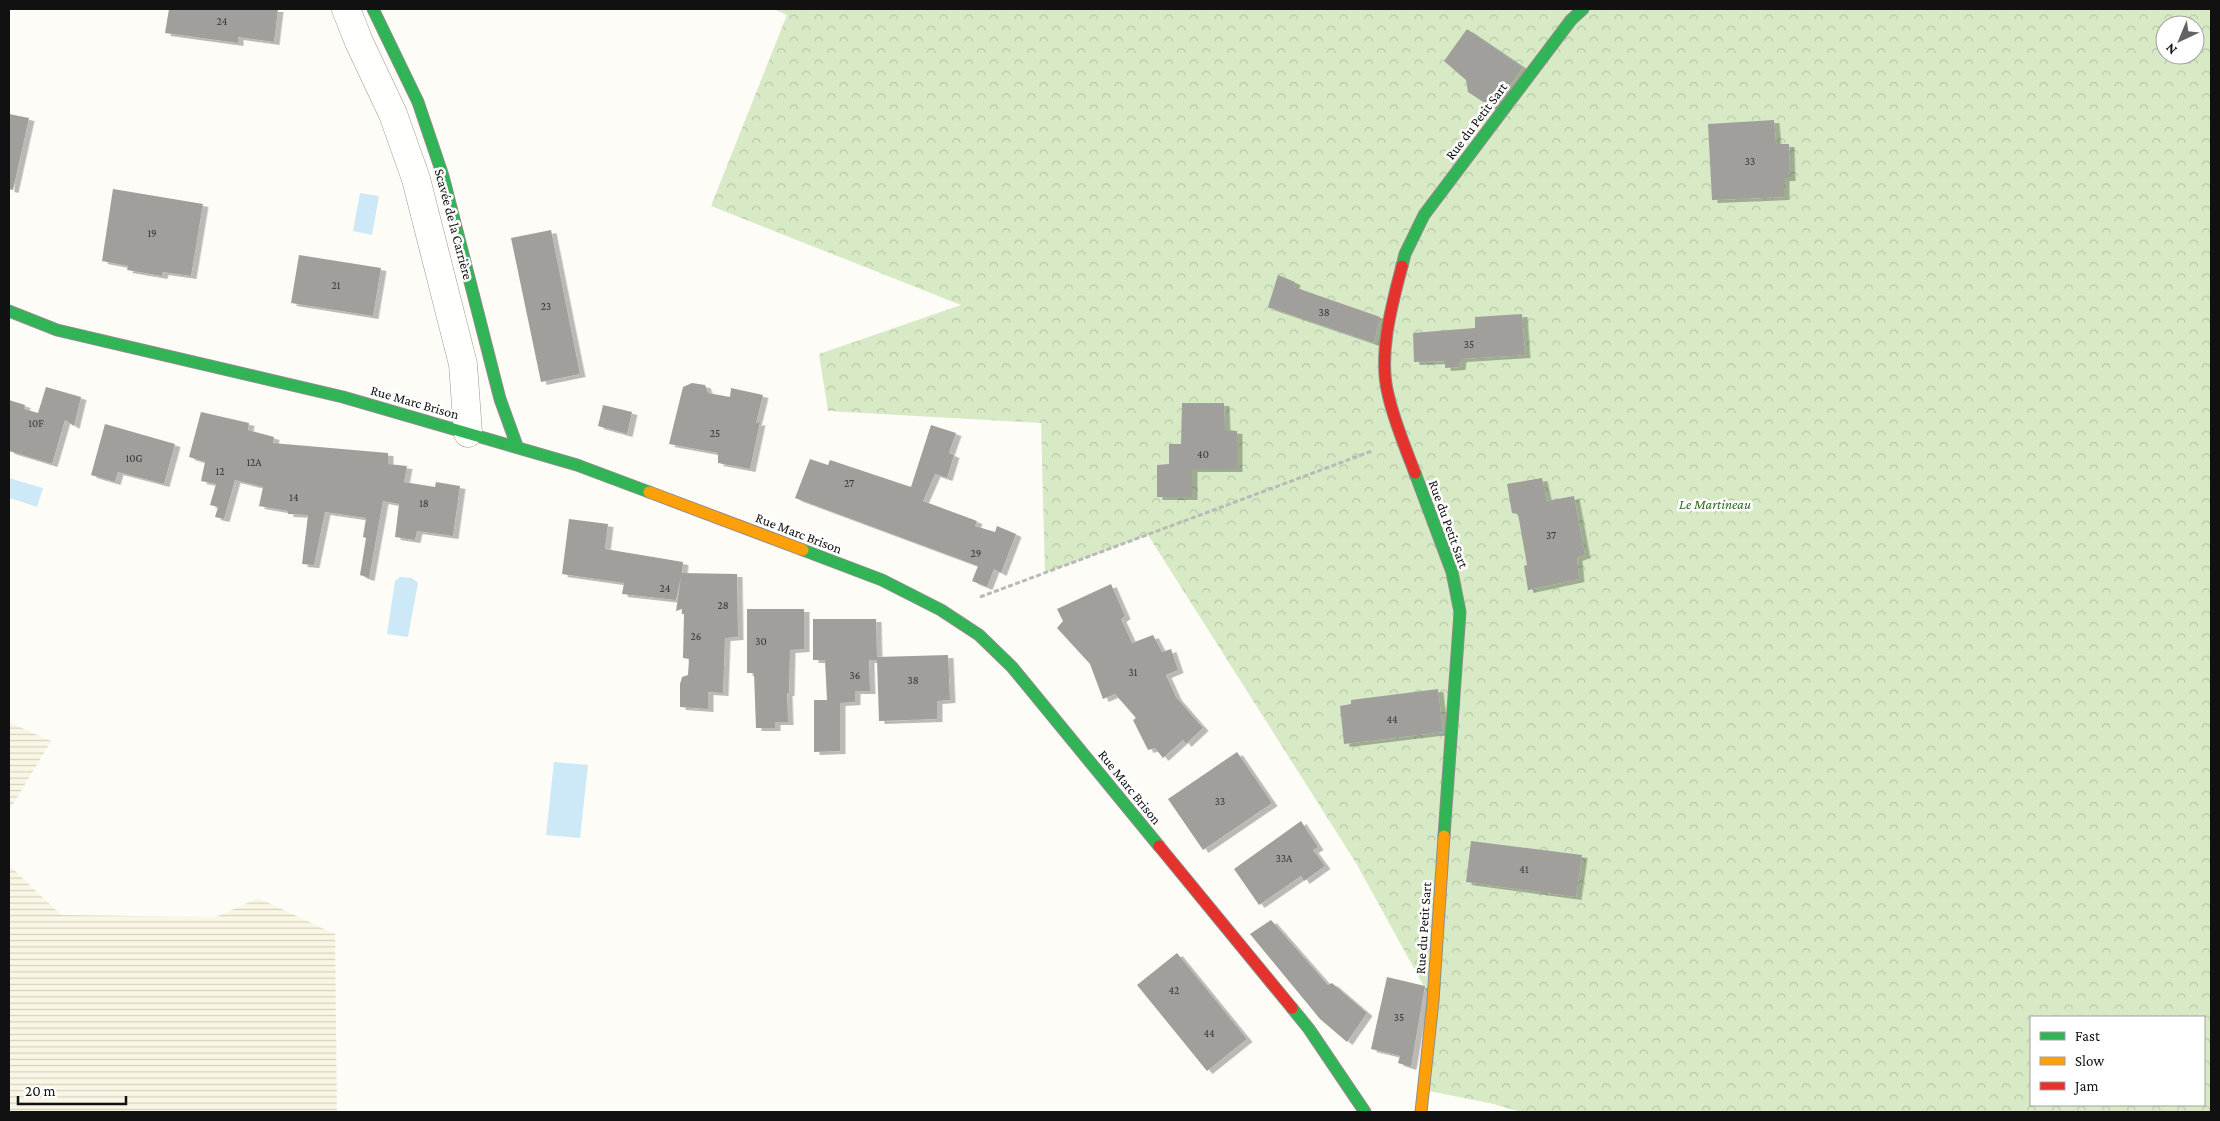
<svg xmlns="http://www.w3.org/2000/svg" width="2220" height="1121" font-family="'Crimson Pro',serif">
<defs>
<pattern id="farmland-rules" width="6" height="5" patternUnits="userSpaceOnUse" patternTransform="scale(1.25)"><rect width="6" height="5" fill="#f9f7e4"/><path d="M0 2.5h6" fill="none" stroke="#d4d3c3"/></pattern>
<pattern id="forest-crowns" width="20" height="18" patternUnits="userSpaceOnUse" patternTransform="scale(1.25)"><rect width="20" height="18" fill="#d8eac5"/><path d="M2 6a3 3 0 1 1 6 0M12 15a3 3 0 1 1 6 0" fill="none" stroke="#b8c8a8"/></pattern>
<filter id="shadow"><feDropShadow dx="5.5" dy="3" stdDeviation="0" flood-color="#0004"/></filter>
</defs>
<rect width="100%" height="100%" fill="#fdfcf7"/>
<path fill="url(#farmland-rules)" d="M9 722 51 741 9 811Z
M9 865 61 915 216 917 258 898 335 934 337 1112H9Z"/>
<path fill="url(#forest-crowns)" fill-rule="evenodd" d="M773 9H2211V1112H1520L1494 1104 1424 1090 1432 1001 1356 863 1148 535 1045 573 1041 423 828 411 819 354 961 305 711 206 787 15ZM2165 25H2195V55H2165ZM2031 1017H2204V1105H2031Z"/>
<path fill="#cde8f7" d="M360 193 379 196 372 235 353 231Z
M9 478 43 488 37 507 10 498 9 503Z
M400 577 412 578 418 583 408 637 387 634 395 581Z
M554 762 588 765 580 838 546 835Z"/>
<path fill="#a19f9c" filter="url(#shadow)" d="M169 9H278L274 42 238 37V43L165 33Z
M1467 29 1523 67 1494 109 1468 92 1466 80 1444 61Z
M9 114 29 118 13 190 9 189Z
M1774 120 1776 144H1789L1790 178H1784V197L1712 200 1708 124Z
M113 189 203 204 191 276 163 272 162 276 127 270 128 266 102 261Z
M551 230 580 374 541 382 511 238Z
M299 255 381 268 373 316 291 303Z
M1278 275 1295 282 1294 287 1380 317 1374 343 1268 307Z
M1522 314 1525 355 1461 359 1460 367 1445 368V361L1414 362 1413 333 1475 328V317Z
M692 383 705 385 708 393 730 397 731 388 763 395 756 423 760 422 750 469 718 463V453L669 444 683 387Z
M46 387 81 397 74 426 65 420 52 464 9 451V400L25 405 24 409 38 413Z
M1182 403H1224L1225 430 1237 431V469H1192V497H1157V465L1169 464V444H1181Z
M603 405 632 412 627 434 598 426Z
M201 412 249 423 248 430 274 437 273 443 388 453V464L407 466 404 482 435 487 436 482 460 486 453 536 417 531 415 540 395 537 399 504 383 501 369 578 360 575 366 538 363 537 366 518 325 512 314 565 302 564 308 515 288 514V511L259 506 263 487 235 480 224 519 215 517 218 507 210 505 216 484 201 481 205 462 189 457Z
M105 424 175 444 164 484 118 472 115 482 91 475Z
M931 425 956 433 949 453 954 455 947 478 935 474 923 501 977 521 975 526 995 532 997 526 1016 534 1001 573 994 569 987 587 972 581 978 566 795 498 810 459 828 465 830 460 911 487Z
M1542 478 1547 501 1574 496 1585 555 1577 558 1579 579 1528 590 1524 566 1527 565 1518 514 1512 513 1507 484Z
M569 519 608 524 605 549 683 562 682 573 737 574 738 637 725 638 723 693 708 692V709L680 707V684L682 677 688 675 689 659 683 658 684 614H682V609L676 611 681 577 676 600 622 594 624 583 562 574Z
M1111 584 1125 616 1121 619 1132 643 1153 635 1162 652 1171 649 1178 670 1166 675 1176 697 1203 728 1186 744 1183 740 1163 758 1155 748 1148 750 1133 720 1136 718 1115 694 1103 699 1090 664 1057 628 1063 621 1057 609Z
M747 609H804V649L790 650 789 693H787L788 722H775V728H756L754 673H747Z
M813 619H876L877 657 948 655 950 700 937 701V719L879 721 877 660H869L870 691H855V702L840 703V751L814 752V700H827L825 660H813Z
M1438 689 1443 732 1344 744 1340 706 1351 704V700Z
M1237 752 1272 803 1203 850 1168 799Z
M1301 821 1318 847 1313 850 1325 866 1304 881 1301 876 1259 905 1234 869Z
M1471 841 1582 855 1576 897 1466 882Z
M1271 920 1328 985 1332 983 1367 1013 1347 1042 1320 1019 1250 934Z
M1177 953 1247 1039 1207 1071 1137 985Z
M1387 977 1425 986 1411 1067 1398 1063 1400 1056 1371 1049Z"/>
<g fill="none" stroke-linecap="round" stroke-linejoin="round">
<defs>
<path id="street" d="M346 9 359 42 393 114 416 179 463 364 468 433"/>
<path id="fast" d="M373 9 418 102 443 176 500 399 517 446
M1402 266 1405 254 1424 215 1571 20 1583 9
M9 311 57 330 343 397 577 465 649 492
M1415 473 1452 572 1460 612 1444 836
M803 550 882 580 941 610 979 635 1012 667 1159 846
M1292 1008 1309 1029 1365 1112"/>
<path id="slow" d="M649 492 803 550
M1421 1112 1433 1001 1444 836"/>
<path id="jam" d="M1402 266C1392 304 1378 354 1388 394 1394 421 1405 447 1415 473
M1159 846 1292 1008"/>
</defs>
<use href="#street" stroke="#979795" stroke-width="29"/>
<use href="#fast" stroke="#8e8d8b" stroke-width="13"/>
<use href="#slow" stroke="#8e8d8b" stroke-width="13"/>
<use href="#jam" stroke="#8e8d8b" stroke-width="13"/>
<path stroke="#b9b9b8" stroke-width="3" stroke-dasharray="5 2.5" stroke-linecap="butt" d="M980 597 1372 451"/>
<use href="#street" stroke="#fffffe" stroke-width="28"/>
<use href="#fast" stroke="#30b455" stroke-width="11"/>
<use href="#slow" stroke="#ff9f0a" stroke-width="11"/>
<use href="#jam" stroke="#e5322d" stroke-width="11"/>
</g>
<g text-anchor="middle" stroke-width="5" stroke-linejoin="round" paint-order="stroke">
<g font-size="11" fill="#353434">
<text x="222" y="25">24</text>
<text x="1750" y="165">33</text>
<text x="152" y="237">19</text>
<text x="336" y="289">21</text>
<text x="546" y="310">23</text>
<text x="1324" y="316">38</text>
<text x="1469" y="348">35</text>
<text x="36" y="427">10F</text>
<text x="715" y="437">25</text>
<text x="1203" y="458">40</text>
<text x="134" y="462">10G</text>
<text x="254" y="466">12A</text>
<text x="220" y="475">12</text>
<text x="849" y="487">27</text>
<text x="294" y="501">14</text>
<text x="424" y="507">18</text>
<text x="1551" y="539">37</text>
<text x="976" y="557">29</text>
<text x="665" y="592">24</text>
<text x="723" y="609">28</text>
<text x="696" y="640">26</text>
<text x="761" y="645">30</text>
<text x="1133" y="676">31</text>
<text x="855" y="679">36</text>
<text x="913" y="684">38</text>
<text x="1392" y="723">44</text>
<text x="1220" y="805">33</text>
<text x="1284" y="862">33A</text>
<text x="1524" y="873">41</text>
<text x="1174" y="994">42</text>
<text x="1399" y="1021">35</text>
<text x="1209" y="1037">44</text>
</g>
<g font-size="14" fill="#111" stroke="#fff">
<text transform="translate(1476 121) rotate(-53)" y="5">Rue du Petit Sart</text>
<text transform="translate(454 224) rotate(75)" y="5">Scavée de la Carrière</text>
<text transform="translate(415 402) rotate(16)" y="5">Rue Marc Brison</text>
<text transform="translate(1449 524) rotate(70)" y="5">Rue du Petit Sart</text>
<text transform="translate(799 533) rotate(21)" y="5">Rue Marc Brison</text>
<text transform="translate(1130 787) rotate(51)" y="5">Rue Marc Brison</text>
<text transform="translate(1423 928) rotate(-86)" y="5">Rue du Petit Sart</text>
</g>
<g font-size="14" font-style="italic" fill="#2f6b1f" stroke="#fff">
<text x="1715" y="509">Le Martineau</text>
</g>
</g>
<rect width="2220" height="1121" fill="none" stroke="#111111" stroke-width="20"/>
<rect x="2030" y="1016" width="175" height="90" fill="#ffffff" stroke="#a0a0a0"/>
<rect x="2040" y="1032" width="25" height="8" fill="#30b455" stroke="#a0a0a0"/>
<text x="2075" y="1041" font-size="15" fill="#111111">Fast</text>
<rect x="2040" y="1057" width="25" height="8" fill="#ff9f0a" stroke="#a0a0a0"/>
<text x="2075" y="1066" font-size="15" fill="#111111">Slow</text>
<rect x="2040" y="1082" width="25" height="8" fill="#e5322d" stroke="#a0a0a0"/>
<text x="2075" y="1091" font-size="15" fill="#111111">Jam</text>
<g transform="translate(2180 40) rotate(224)"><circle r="24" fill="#ffffff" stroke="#a0a0a0"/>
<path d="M0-4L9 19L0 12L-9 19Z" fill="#646362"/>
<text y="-8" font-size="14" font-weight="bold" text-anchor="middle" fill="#111111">N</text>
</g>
<path d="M18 1096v8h108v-8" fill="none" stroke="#111111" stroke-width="2.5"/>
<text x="25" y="1096" font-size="15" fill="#111111" stroke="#ffffff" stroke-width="4" paint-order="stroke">20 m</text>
</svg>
